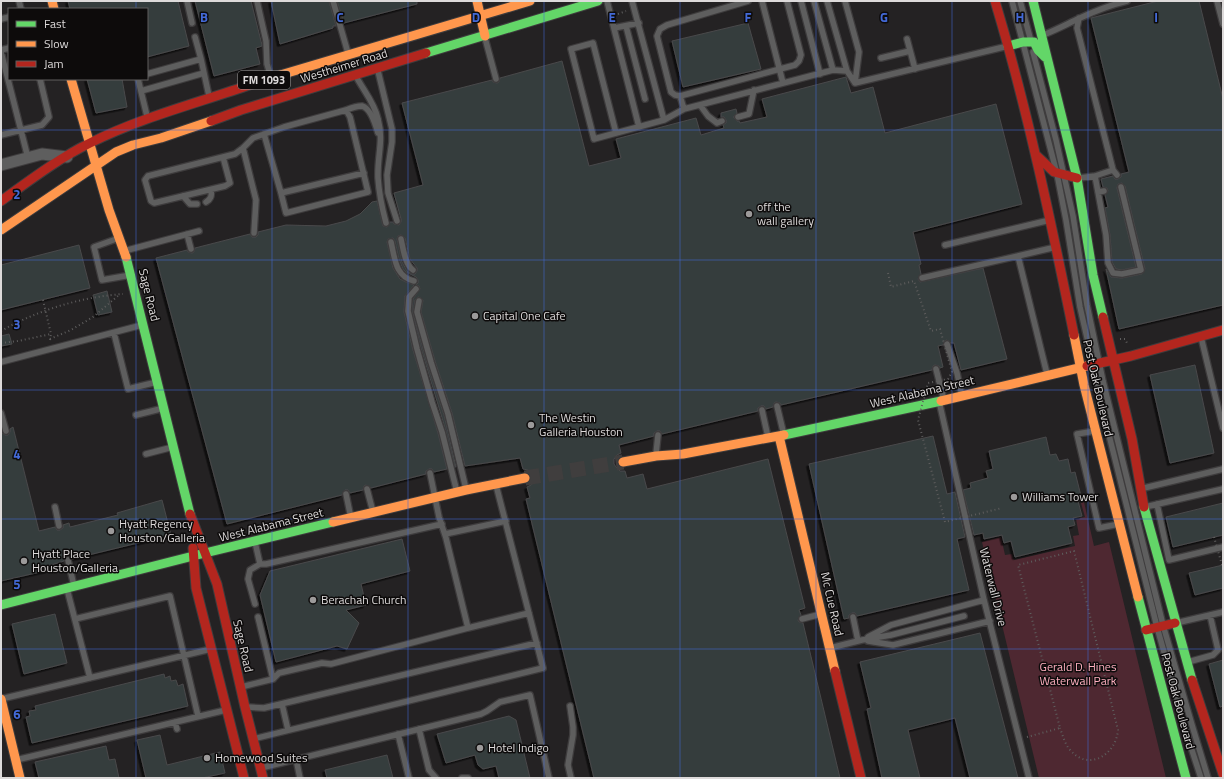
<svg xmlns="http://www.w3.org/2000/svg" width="1224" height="779" font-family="'Titillium Web',sans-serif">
<defs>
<filter id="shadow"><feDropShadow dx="-2.5" dy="2.5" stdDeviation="0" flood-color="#0009"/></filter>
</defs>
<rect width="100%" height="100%" fill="#242223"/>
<path fill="#4e2831" d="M1084 502 1094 546 1109 542 1166 778H1039L982 542 1001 537 1005 555 1012 554 1014 560 1075 546 1073 536 1079 535 1076 519 1085 517 1081 503Z"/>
<path fill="#363c3e" stroke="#49494a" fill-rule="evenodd" filter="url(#shadow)" d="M68 1H178L189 46 147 57V9H70Z
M195 1H251L262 45V46L256 48 260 64 214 76Z
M271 1H329L336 26H333V28L280 44Z
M337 1H417V4L344 23Z
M1158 1H1199L1223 99V305L1119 329 1106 269 1111 277 1122 278 1142 274 1145 269 1125 186 1122 183 1118 184 1117 188 1136 267 1122 270 1116 269 1112 262 1110 235 1105 208 1108 207 1105 195 1108 191 1107 188 1103 187 1101 179 1113 176 1115 179H1118L1121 177V174L1129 172 1091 18Z
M748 23 761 69 683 87 672 41Z
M562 61 589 166 621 158 616 139 696 118 701 135 724 128 723 125 726 123V120L724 117H721V113L736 109 737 113 734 116V118L737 121H739L740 123 767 117 762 99 846 77 851 93 873 87 885 133 996 104 1022 204 913 232 921 264 919 265 921 274 918 279 920 282 983 268 1007 359 961 370 954 343H951L949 341 946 340 944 342 943 345 938 346 943 367 940 368 939 366 935 365 933 366 932 370 781 405 780 403 776 402 774 403 773 407 766 409 764 406H761L758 408V411L662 434 660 431H657L654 433V436L619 445 621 453 617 455 614 459V464L616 467 620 471H625L627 478 643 474 647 489 768 459 805 608 799 610 801 615 798 620 799 622 803 623 840 778H594L526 499 530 498 527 487 531 485 533 481 534 476 531 472 528 470 523 469 520 458 465 466 452 413 435 361 421 312 423 300 421 298 418 297 415 300 413 313 427 363 444 415 456 467H455L446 431 421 348 412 311 413 299 420 289 419 286 416 285 418 283V280L416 277 406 272 403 269 399 259 395 241 393 238 388 239 387 242 393 268 400 279 406 282 414 285 405 296 404 312 413 350 438 433 447 469 434 472 432 469H429L426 471V474L371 488 366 485 364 486 363 490 350 493 348 490H345L342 495 227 524 156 258 187 250 188 252 192 253 194 252 195 248 250 234 252 237H256L258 235V232L286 225 326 226 346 221 360 214 372 202 377 201 383 226 387 227 390 222H393L394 224 399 225 401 222V219L394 193 423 185 402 103 492 80 493 82 497 83 499 82 500 78ZM401 235 405 238 410 259 417 268V271L415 274H412L407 271 402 262 397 239 398 236Z
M87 79H122L127 107 96 113Z
M79 245 90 288 1 310V265Z
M107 291 112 312 98 315 93 295Z
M9 334 12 344 1 346V336Z
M1195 365 1214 453 1170 463 1150 375Z
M13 427 39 531 55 527 57 530H60L63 528V525L69 523 70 527 118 515 117 513 162 500 171 535 72 559 70 556H67L64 558V561L48 566 49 570 1 581V432L5 435H8L10 432V429Z
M933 436 947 494 955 492 965 537 957 539 969 590 857 616 855 613H852L849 615V618L844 619 809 464Z
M1046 437 1050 455 1056 454 1059 461 1068 459 1071 473 1075 472 1082 500 1078 501 1082 516 1073 518 1075 525 1068 527 1072 543 1015 557 1011 541 1004 543 1002 535 984 539 983 533 974 535 963 490 971 488 970 483 988 478 986 471 993 469 989 451Z
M1223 503V535L1173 547 1166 517Z
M402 539 410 571 361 584 366 605 346 610 359 623 347 649 337 646 276 662 260 595 270 571Z
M1223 565V588L1195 595 1189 573Z
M55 614 67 663 24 674 12 624Z
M980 633 1018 778H970L955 718 908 730 920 778H882L867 709 871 708 860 662Z
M1223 660V706L1220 707 1209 664Z
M164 674 165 678 170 676 171 681 176 680 178 686 183 684 188 706 32 743 26 717 30 716 29 711 36 710 35 706Z
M509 716 516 720 530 778H499L496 766 483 769 478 765 475 755 446 763 437 734Z
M160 735 167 765 220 752 225 773 202 778H146L137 740Z
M106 746 109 760 115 759 119 778H39L35 762Z
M387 755 393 778H327L325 770Z"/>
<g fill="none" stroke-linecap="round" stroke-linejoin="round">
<path stroke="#403e3e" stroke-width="15" stroke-dasharray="15 8" stroke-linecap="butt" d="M525 478 623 462"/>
<defs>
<path id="lane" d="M19 1 21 9
M187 1 192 23
M257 1 266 41 267 64 271 77
M333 1 348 53
M607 1 639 127
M632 1 664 120
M762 1 783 83
M801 1 820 74
M814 1 833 70
M827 1 847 71 855 83 1008 46
M845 1 859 52 855 83
M1012 1 1057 174 1066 220 1080 307 1110 439 1157 627 1188 738 1201 778
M1020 1 1031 41
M1217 1 1223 24
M1 19 9 17
M626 26 645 99
M614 28 639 23
M1043 35C1056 30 1067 24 1080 18 1095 11 1110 5 1127 1
M195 37 201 59
M485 38 496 79
M907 39 915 69
M1 50 9 48
M1 52 28 158
M1033 52 1056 140 1073 216 1087 305 1103 381 1163 625 1192 725 1208 778
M881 58 910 51
M378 71 392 129V142L387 175 388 193 397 221
M147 74 201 59 209 96
M357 78C364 91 375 104 378 119 384 141 377 156 378 178 379 193 382 208 386 223
M138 79 147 116
M141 91 204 73
M680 96 795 65 799 61 801 55 787 1
M700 105 708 116 717 123 722 121
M684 109 680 96 675 95 671 92 657 36 660 29 667 25 748 1
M346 110C351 108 356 106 362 106 371 108 376 126 378 133
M738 117 749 114 754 90
M616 133 593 43 571 49 594 139 664 120 684 109 833 70 847 71
M264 134 281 193 364 173
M1 135 42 125 49 117 40 79
M243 148 256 200 254 233
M223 157 230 183 225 186 154 203 151 201 145 180 148 176 235 154 243 148 253 138 284 127 346 110 350 117 368 192 286 213 281 193
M1113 170 1117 175
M1095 176 1098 192 1104 191
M1079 178 1095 176 1113 170 1077 28 1079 18
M1098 192 1106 235 1108 263 1113 273 1122 274 1141 270 1121 187
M183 196 190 204H197
M206 202C211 199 212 196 211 190
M187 234 191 249
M119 238 94 247 102 280 131 275
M401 239C403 248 405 265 413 270
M391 242C395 259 395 276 414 281
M945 245 1050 220
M124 251 199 231
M922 278 1018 256
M416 289 409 297 408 311 417 349 432 402 442 432 457 492
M419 301 417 312 431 362 448 414 466 489
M114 333 128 389 157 382
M1201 337 1223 428
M947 344 957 373 962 396
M1 362 142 325
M936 369 944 400
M1047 374 1018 256 1056 247
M939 401 984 600 1029 778
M777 406 784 435
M762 410 768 437
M1 413 6 431
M136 415 164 408
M1095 431 1077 434 1099 528 1119 524
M146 454 173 447
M656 454 658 435
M430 473 439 517 446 538 468 628 529 613
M367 489 373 512
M1140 489 1223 469
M346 494 351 518
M1157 504 1169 560 1223 547
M55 507 59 526
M1145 507 1223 489
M445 534 506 521
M255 542 260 564H266L442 524
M68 560 74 586
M67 589 90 678
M255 604 248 579 250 570 260 564
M258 617 273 679
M853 617 858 641
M75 619 170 596 198 716
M802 619 821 614
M1176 623 1223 612
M868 637 891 625 984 600
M868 641 893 645 990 621
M830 648 862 640 891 635 964 616
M1188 662 1213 655 1218 650 1210 615
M241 687 273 679 279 673 322 663 331 664 468 628
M1 699 211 649
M282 704 288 730
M570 706 573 727V735L568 765 571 778
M247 707 264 708 537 643
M175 722 177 729
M419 729 429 770 436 778
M398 734 409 778
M253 739 543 668 496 485
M296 759 300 778
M16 760 226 710
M261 768 481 714 487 711 500 702 530 695 549 778
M462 778H468"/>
<path id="street" d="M1 165 42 154 67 157"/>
<path id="fast" d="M1033 1 1077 178 1093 275 1103 317
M1008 46 1023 42H1034L1038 50 1045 57
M426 53 598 1
M126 257 190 514
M784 435 941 401
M1144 507 1192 680
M1138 597 1186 778
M1 605 205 553 333 522"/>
<path id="slow" d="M52 1 54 9
M477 1 485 36
M71 79 109 210 126 257
M252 84 277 76 530 1
M1 230 116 152 133 145 161 138 211 121
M1074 335 1084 385 1138 597
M941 401 1087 366
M779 436 835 671
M623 462 656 456 683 454 784 435
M333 522 466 490 525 478
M1 699 20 778"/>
<path id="jam" d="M995 1C1028 111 1051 222 1074 335
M211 121 241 110 426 53
M1037 156 1054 172 1077 178
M1 201C29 181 59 158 90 143 142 117 198 103 252 84
M1103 317 1132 439 1144 507
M1087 366 1131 356 1223 330
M190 514 217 584 245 707 263 778
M193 548 196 588 244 778
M1146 630 1175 623
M835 671 861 778
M1192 680 1223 774"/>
</defs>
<use href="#lane" stroke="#3e3c3d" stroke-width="8"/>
<use href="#street" stroke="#3e3c3d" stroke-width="13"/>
<use href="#fast" stroke="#3e3c3d" stroke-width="11"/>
<use href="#slow" stroke="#3e3c3d" stroke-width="11"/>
<use href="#jam" stroke="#3e3c3d" stroke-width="11"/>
<path stroke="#5e5d5d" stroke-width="2" stroke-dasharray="1 3" stroke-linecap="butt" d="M618 14 626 11
M43 300 51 334 50 340
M1 331C38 310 81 297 123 294
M50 339 71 330 93 317 119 295
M1120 339H1125L1128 345
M1 343 18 341 51 334
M1027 737 1060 728 1018 565 1074 551 1118 730C1116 755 1089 771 1071 751 1065 745 1063 736 1060 728"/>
<use href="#lane" stroke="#5e5e5e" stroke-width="5.5"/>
<use href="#street" stroke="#5e5e5e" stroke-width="11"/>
<use href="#fast" stroke="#63d668" stroke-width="9"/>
<use href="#slow" stroke="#ff974d" stroke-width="9"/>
<use href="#jam" stroke="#b3261e" stroke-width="9"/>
<path stroke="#5e5d5d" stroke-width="2" stroke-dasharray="1 3" stroke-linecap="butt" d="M888 273 891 287 914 281 931 331 940 329 952 372 948 379 928 383 918 420 945 522 1002 508
M1214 537 1222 565"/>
</g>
<path fill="none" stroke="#436ad8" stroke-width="1" stroke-opacity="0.55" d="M136 1V9M272 1V778M408 1V778M544 1V778M680 1V778M816 1V778M952 1V778M1088 1V778M136 79V778M1 130H1223M1 260H1223M1 390H1223M1 519H1223M1 649H1223"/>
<g fill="#9c9a9a" stroke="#0d0b0b" stroke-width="1.5">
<circle cx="749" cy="214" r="4"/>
<circle cx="475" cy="316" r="4"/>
<circle cx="531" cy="425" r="4"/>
<circle cx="1014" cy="497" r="4"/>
<circle cx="111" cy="531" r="4"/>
<circle cx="24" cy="561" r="4"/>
<circle cx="313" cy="600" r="4"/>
<circle cx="480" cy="748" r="4"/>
<circle cx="207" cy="758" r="4"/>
</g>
<g text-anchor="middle" stroke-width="3" stroke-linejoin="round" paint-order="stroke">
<rect fill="#0d0b0b" stroke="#9f9c9c" stroke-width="1" x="238" y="71" width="52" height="18" rx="3"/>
<g font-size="11" font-weight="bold" fill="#dddada">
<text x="264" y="84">FM 1093</text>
</g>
<g font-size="12" fill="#dddada" stroke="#0d0b0b">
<text transform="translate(344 66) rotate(-17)" y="4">Westheimer Road</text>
<text transform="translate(149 295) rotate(76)" y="4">Sage Road</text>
<text transform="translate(1098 388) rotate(77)" y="4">Post Oak Boulevard</text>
<text transform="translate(922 392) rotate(-13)" y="4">West Alabama Street</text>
<text transform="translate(271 525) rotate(-14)" y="4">West Alabama Street</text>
<text transform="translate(993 587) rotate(76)" y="4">Waterwall Drive</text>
<text transform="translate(832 604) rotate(77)" y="4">Mc Cue Road</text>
<text transform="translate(243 646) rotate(77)" y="4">Sage Road</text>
<text transform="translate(1178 701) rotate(75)" y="4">Post Oak Boulevard</text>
</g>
<g font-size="12" fill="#dddada" stroke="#0d0b0b" text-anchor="start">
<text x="757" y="211">off the<tspan x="757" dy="14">wall gallery</tspan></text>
<text x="483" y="320">Capital One Cafe</text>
<text x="539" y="422">The Westin<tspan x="539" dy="14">Galleria Houston</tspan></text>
<text x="1022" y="501">Williams Tower</text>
<text x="119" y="528">Hyatt Regency<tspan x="119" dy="14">Houston/Galleria</tspan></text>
<text x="32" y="558">Hyatt Place<tspan x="32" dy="14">Houston/Galleria</tspan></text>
<text x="321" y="604">Berachah Church</text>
<text x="488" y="752">Hotel Indigo</text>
<text x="215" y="762">Homewood Suites</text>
</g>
<g font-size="12" fill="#ffb0c0" stroke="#0d0b0b">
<text x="1078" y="671">Gerald D. Hines<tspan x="1078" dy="14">Waterwall Park</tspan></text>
</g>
</g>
<g font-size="13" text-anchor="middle" font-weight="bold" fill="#436ad8" stroke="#0d0b0b" stroke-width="3" stroke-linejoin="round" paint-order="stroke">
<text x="204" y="22">B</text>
<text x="340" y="22">C</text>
<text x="476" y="22">D</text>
<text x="612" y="22">E</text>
<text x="748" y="22">F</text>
<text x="884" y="22">G</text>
<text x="1020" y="22">H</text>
<text x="1156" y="22">I</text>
<text x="17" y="199">2</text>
<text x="17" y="329">3</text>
<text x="17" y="459">4</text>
<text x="17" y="589">5</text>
<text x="17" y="719">6</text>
</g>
<rect width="1224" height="779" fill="none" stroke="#dddada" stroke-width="4"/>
<rect x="8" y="8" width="140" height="72" fill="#0d0b0b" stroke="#605e5e"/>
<rect x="16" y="21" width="20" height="6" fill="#63d668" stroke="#605e5e"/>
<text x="44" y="28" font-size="12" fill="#dddada">Fast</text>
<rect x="16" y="41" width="20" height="6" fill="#ff974d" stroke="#605e5e"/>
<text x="44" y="48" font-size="12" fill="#dddada">Slow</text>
<rect x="16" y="61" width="20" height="6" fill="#b3261e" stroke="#605e5e"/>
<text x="44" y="68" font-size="12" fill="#dddada">Jam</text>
</svg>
